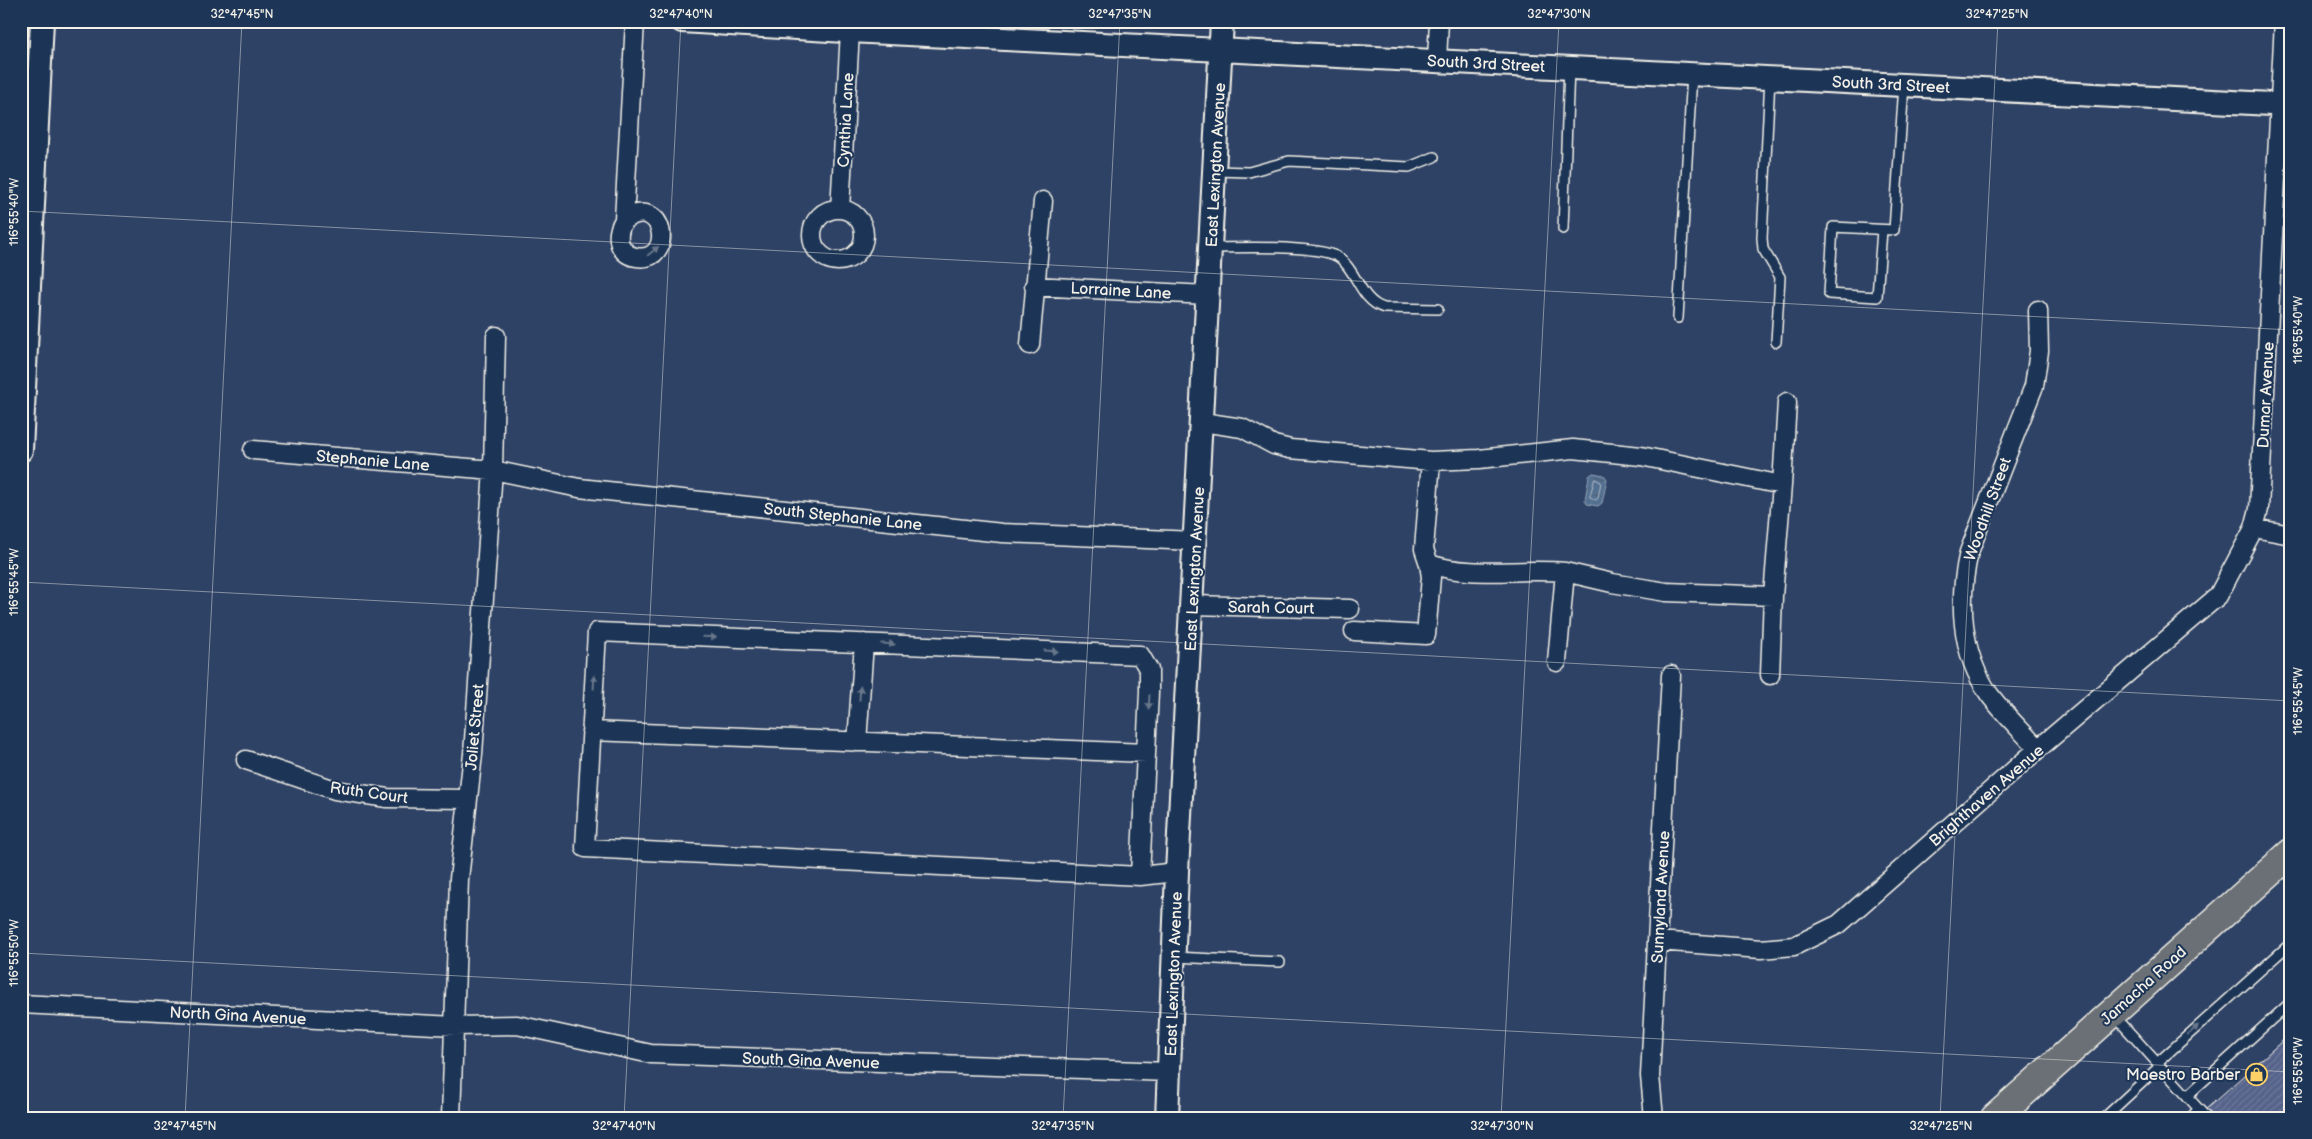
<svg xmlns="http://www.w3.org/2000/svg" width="2312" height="1139" font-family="'Balsamiq Sans',sans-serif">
<defs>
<pattern id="water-ripples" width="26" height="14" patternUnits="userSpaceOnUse" patternTransform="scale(1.25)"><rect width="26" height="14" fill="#536f91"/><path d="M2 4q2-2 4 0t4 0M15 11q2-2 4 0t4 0" fill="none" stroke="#4e5a68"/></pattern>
<pattern id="building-hatch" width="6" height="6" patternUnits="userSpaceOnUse" patternTransform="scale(1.25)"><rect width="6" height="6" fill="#55628a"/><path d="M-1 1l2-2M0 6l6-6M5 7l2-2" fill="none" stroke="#6e799a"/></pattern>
</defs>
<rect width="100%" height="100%" fill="#2e4266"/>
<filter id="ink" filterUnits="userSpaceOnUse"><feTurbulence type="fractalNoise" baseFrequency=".02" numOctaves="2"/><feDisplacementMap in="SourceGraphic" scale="10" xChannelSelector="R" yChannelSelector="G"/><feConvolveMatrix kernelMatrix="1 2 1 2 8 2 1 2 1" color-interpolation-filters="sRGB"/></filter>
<g filter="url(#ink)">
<path fill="url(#water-ripples)" stroke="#93a3b4" d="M1593 473 1604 475 1607 479 1602 503 1598 506 1587 504 1585 500 1589 476Z"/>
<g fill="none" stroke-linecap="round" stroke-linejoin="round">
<path stroke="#b4bdc5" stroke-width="1" d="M1595 479 1601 482 1598 498 1596 500 1590 497Z"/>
</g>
<path fill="url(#building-hatch)" stroke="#f4f1e8" d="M2291 1033V1110L2282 1118 2278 1113 2273 1118H2211L2205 1110Z"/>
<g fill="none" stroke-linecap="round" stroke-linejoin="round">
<defs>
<path id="service" d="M1770 78 1762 238 1763 249 1780 277 1776 342
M1215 171 1249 172 1289 161 1409 167 1434 157
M1563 229 1569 67
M1882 230 1877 297 1829 294 1833 227 1894 230 1904 85
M1211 248C1237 248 1324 244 1341 259 1358 274 1361 301 1384 308L1438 309
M1678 318 1692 74
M1174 957 1280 962
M2114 1015 2187 1096 2291 1002
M2157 1063 2291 943
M2187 1096 2207 1118
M2104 1118 2160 1066
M2190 1118 2199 1109"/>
<path id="minor" d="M1437 60 1439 21
M840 209 850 31H845
M812 235a26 26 0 1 1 52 0a26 26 0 1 1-52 0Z
M624 220C665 192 676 264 636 257 617 254 615 234 624 220L635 21
M1034 286 1207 295
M1030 345 1043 201
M1202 422 1242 428 1274 445 1290 449 1431 461 1479 459 1573 449 1641 456 1782 485 1773 596 1770 675
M253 450 493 470 579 488 1002 533 1195 541
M1431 461 1424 549 1429 564C1472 578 1519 568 1565 572
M1782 485 1787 402
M2254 528 2291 535
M1192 605 1350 609
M1354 631 1426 635 1431 577 1429 564
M1557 662 1565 572 1612 583 1666 592 1773 596
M591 731 1146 753
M857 742 864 643
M2038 749C2022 731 2003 713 1989 694 1960 652 1958 599 1969 552L2034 386 2039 351 2038 310
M246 760 335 790 387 798 467 799
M1140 876 1149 692V670L1140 655 597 632 585 848 1140 876 1177 872
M1658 941 1761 949 1794 946 1839 924 2038 749 2218 596 2254 528 2259 509 2284 21
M21 1004 455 1026 517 1025 651 1054 1169 1072
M451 1118 459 879 473 754 493 470 496 336
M1654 1118 1650 1076 1671 675"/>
<path id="tertiary" d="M682 21 845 31
M850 31 2291 105
M21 450 42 21
M1167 1118 1177 872 1222 21"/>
<path id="primary" d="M1995 1118 2291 853"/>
</defs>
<use href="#service" stroke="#f4f1e8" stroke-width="12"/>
<use href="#minor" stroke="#f4f1e8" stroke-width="21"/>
<use href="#tertiary" stroke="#f4f1e8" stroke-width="26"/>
<use href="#primary" stroke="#f4f1e8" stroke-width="31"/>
<use href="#service" stroke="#1d3557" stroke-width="9"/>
<use href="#minor" stroke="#1d3557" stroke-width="18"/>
<use href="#tertiary" stroke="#1d3557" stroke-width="22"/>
<use href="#primary" stroke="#6a7074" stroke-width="28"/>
</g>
<defs><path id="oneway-solid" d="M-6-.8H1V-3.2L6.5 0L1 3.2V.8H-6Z" transform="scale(1.25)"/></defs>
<g fill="#68778a">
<use href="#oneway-solid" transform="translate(653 251) rotate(-39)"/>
<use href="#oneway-solid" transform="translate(709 637) rotate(2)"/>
<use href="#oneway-solid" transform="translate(888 644) rotate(3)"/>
<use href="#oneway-solid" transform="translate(1051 651) rotate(3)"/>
<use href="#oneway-solid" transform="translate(594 682) rotate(-87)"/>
<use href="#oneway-solid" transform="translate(860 693) rotate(-86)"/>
<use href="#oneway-solid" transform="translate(1149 702) rotate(94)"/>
<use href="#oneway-solid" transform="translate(2193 1030) rotate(-42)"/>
</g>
</g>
<path fill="none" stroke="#f4f1e8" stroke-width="1" stroke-opacity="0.45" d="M21 211 2291 330M21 582 2291 701M21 953 2291 1072M185 1118 242 21M624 1118 681 21M1063 1118 1120 21M1501 1118 1559 21M1940 1118 1998 21"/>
<defs>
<symbol id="shop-ring" viewBox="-11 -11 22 22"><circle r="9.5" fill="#1d3557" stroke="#ffd166" stroke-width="1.5"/><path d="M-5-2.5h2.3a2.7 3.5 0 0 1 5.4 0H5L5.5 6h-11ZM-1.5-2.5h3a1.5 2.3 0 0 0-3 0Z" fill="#ffd166"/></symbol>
</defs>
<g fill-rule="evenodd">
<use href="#shop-ring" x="2244" y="1062" width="25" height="25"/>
</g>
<g text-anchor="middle" stroke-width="4" stroke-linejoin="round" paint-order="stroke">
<g font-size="16" fill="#f4f1e8" stroke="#1d3557">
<text transform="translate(1486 63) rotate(3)" y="6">South 3rd Street</text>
<text transform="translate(1891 84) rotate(3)" y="6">South 3rd Street</text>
<text transform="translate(845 120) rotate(-87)" y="6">Cynthia Lane</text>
<text transform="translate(1215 165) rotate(-87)" y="6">East Lexington Avenue</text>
<text transform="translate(1121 290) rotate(3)" y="6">Lorraine Lane</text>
<text transform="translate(2265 395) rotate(-87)" y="6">Dumar Avenue</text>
<text transform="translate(373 460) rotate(5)" y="6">Stephanie Lane</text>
<text transform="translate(1987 509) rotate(-70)" y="6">Woodhill Street</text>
<text transform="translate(843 516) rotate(6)" y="6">South Stephanie Lane</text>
<text transform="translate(1194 569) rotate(-87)" y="6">East Lexington Avenue</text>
<text transform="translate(1271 607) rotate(1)" y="6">Sarah Court</text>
<text transform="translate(474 727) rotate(-85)" y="6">Joliet Street</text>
<text transform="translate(369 792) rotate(8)" y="6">Ruth Court</text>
<text transform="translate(1986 795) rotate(-41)" y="6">Brighthaven Avenue</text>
<text transform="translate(1660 897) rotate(-87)" y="6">Sunnyland Avenue</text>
<text transform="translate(1173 974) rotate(-88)" y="6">East Lexington Avenue</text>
<text transform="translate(2143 985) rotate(-42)" y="6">Jamacha Road</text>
<text transform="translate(238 1015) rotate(3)" y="6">North Gina Avenue</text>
<text transform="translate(811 1060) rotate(2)" y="6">South Gina Avenue</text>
</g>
<g font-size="16" fill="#f4f1e8" stroke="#1d3557" text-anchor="end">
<text x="2240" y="1080">Maestro Barber</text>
</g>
</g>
<rect width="2312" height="1139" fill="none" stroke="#1d3557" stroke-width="55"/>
<rect x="28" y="28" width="2256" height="1084" fill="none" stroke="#f4f1e8" stroke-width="2"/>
<g font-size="12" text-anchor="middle" fill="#f4f1e8">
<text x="242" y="18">32°47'45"N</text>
<text x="681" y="18">32°47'40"N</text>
<text x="1120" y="18">32°47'35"N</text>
<text x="1559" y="18">32°47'30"N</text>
<text x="1997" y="18">32°47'25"N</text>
<text transform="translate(14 212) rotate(-90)" y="4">116°55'40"W</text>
<text transform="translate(2298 330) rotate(-90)" y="4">116°55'40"W</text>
<text transform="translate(14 582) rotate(-90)" y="4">116°55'45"W</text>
<text transform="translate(2298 701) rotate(-90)" y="4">116°55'45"W</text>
<text transform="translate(14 953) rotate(-90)" y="4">116°55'50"W</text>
<text transform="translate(2298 1071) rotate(-90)" y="4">116°55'50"W</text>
<text x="185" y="1130">32°47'45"N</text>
<text x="624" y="1130">32°47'40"N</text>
<text x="1063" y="1130">32°47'35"N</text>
<text x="1502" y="1130">32°47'30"N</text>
<text x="1941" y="1130">32°47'25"N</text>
</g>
</svg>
